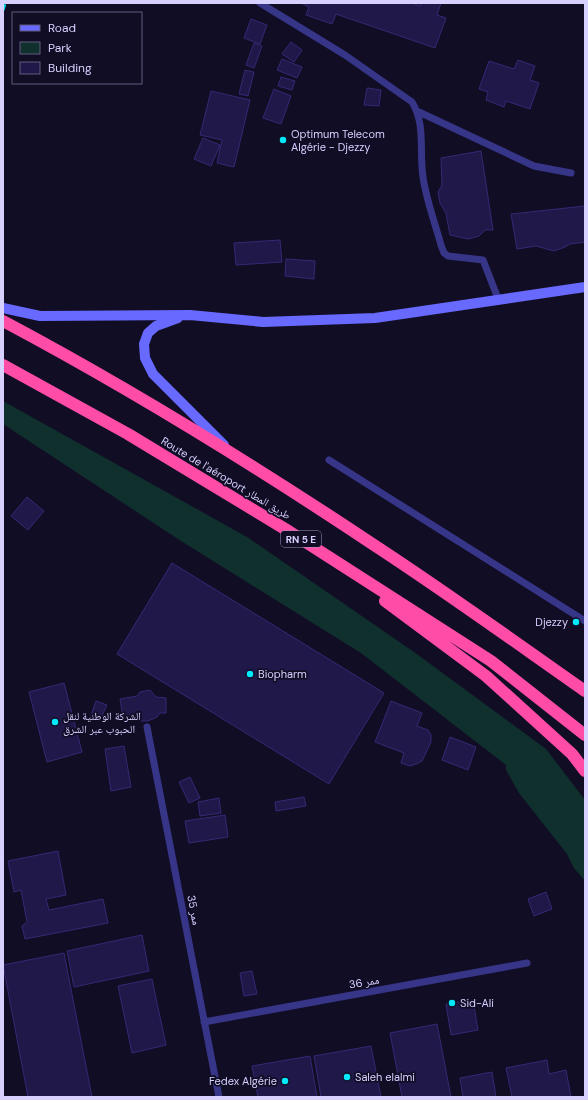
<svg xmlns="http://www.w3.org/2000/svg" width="588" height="1100" font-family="'DM Sans','Noto Naskh Arabic',sans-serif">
<rect width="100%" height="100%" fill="#110d25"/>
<path fill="#10302e" d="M3 401 247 537 414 652 546 749 585 800V881L574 868 567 854 519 793 506 770V765L361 653 181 541 3 424Z"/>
<path fill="#201848" stroke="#362875" d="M301 3H412L420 6 421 3H441L437 15 446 18 435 48 336 14 332 24 306 15 309 7Z
M251 19 267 25 260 44 244 38Z
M291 42 302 50 294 62 282 54Z
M254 43 262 46 254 68 246 65Z
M282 59 302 67 297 78 277 70Z
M518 60 535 66 530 80 539 83 530 109 506 101 504 107 486 100 488 92 479 89 489 61 514 69Z
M245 70 254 72 248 96 239 94Z
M281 77 295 81 292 90 278 86Z
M367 88 381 90 379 106 364 105Z
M274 89 291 96 281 124 263 118Z
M211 91 250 100 234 167 217 163 222 140 200 135Z
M203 138 220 145 211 166 194 159Z
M481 151 493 230H485L479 236 468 239 450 235 446 213 440 203 438 192 442 185 441 158Z
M585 206V242L570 244 565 247 554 251 536 246 517 249 511 214Z
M280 240 282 262 236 265 234 243Z
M286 259 315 261 314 279 285 276Z
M27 497 44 511 28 530 11 516Z
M172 563 384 693 329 784 117 654Z
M64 683 82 752 47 762 29 692Z
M150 690 156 697 166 698V713H160L157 717 148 721H139L131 717H123L120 699 137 696 140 692Z
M96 701 107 705 101 718 91 715Z
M391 701 422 713 417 726 428 730 431 735V742L422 761 416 764 410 766 401 763 404 753 375 742Z
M450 737 476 747 468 770 442 760Z
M124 746 131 787 111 791 105 749Z
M190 777 200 798 189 803 179 782Z
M304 797 306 806 276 811 275 802Z
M219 798 221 813 200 816 198 802Z
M225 815 228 837 189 843 185 821Z
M58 851 66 895 46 899 49 910 103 899 108 923 25 939 22 926 27 922 21 890 14 892 8 861Z
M546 892 552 909 534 916 528 899Z
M142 935 149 971 74 987 67 951Z
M64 953 92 1097H28L3 965Z
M252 971 257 994 244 996 240 973Z
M152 979 166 1045 132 1053 118 986Z
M473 1000 478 1030 451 1035 446 1004Z
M437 1024 451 1097H402L390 1033Z
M371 1046 381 1097H321L314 1056Z
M310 1056 317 1097H258L252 1066Z
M547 1060 549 1074 566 1070 571 1097H512L506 1068Z
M492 1072 496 1097H463L460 1078Z"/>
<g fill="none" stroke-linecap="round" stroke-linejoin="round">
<path stroke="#363588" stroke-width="7" d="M260 3 345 55 412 102C426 125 419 151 423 177 426 199 435 223 441 245L444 253 448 256 483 260 499 301
M419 112 534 166 571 173
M329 460 585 621
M147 727 219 1097
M204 1022 527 963"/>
<path stroke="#6869ff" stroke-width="10" d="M3 308 40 316 190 315 263 322 375 318 585 287
M178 318 156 326 148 333 144 344 145 358 153 374 224 445"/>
<path stroke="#ff4ca7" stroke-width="12" d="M3 321C131 389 254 465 374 545 446 592 515 642 585 691
M3 365 128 434 290 532 491 661 585 735
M385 601 486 676 572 754 585 771"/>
<path stroke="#00eafc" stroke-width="3" stroke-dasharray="6 5" stroke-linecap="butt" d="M3 10 5 3"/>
</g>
<g fill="#00eafc" stroke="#110d25" stroke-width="1.5">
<circle cx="283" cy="140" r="4"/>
<circle cx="576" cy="622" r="4"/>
<circle cx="250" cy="674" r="4"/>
<circle cx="55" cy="722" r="4"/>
<circle cx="452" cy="1003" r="4"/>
<circle cx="347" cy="1077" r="4"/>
<circle cx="285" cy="1081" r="4"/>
</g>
<g text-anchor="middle" stroke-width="3.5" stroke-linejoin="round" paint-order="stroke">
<rect fill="#110d25" stroke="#9b96be" stroke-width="1" x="281" y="531" width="40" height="16" rx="3"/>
<g font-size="10" font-weight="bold" fill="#d6d1ff">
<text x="301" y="543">RN 5 E</text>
</g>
<g font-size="11" fill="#d6d1ff" stroke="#110d25" text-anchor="start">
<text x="291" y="138">Optimum Telecom<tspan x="291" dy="13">Algérie - Djezzy</tspan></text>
<text x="568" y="626" text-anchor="end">Djezzy</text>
<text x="258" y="678">Biopharm</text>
<text x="63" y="720">الشركة الوطنية لنقل<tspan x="63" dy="13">الحبوب عبر الشرق</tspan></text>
<text x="460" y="1007">Sid-Ali</text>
<text x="355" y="1081">Saleh elalmi</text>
<text x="277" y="1085" text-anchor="end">Fedex Algérie</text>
</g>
<g font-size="11" fill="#d6d1ff" stroke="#110d25">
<text transform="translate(226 478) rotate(31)" y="4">Route de l'aéroport طريق المطار</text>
<text transform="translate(194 910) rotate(79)" y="4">ممر 35</text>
<text transform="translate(364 982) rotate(-10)" y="4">ممر 36</text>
</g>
</g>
<rect width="588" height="1100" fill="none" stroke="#d6d1ff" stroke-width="8"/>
<rect x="12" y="12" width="130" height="72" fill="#110d25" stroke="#605b7c"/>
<rect x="20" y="25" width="20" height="6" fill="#6869ff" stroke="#605b7c"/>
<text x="48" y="32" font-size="12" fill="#d6d1ff">Road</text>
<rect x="20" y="42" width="20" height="12" fill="#10302e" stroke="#605b7c"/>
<text x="48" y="52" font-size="12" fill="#d6d1ff">Park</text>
<rect x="20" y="62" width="20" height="12" fill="#201848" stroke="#605b7c"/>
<text x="48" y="72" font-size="12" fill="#d6d1ff">Building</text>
</svg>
